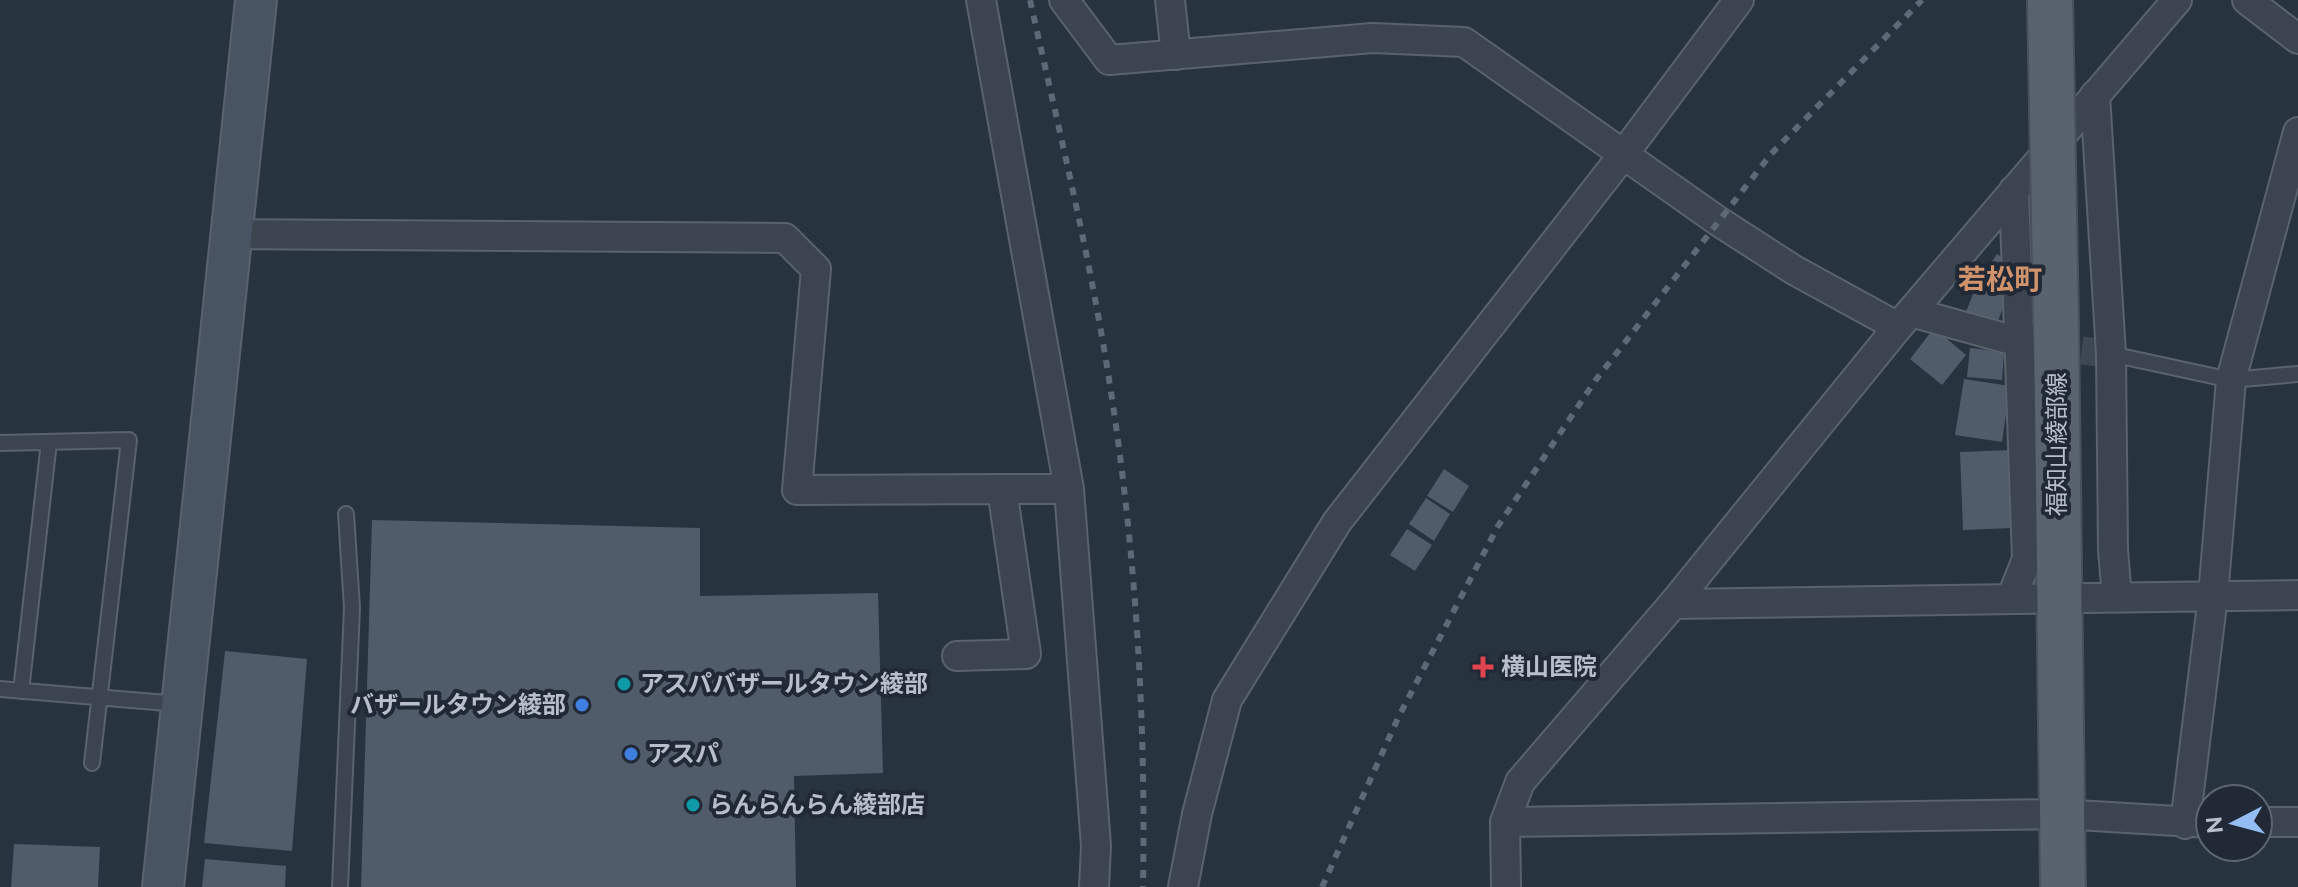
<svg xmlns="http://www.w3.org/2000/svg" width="2298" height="887" font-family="Raleway,'Noto Sans JP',sans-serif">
<rect width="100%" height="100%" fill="#27333f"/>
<path fill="#505c6a" d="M1997 254 2010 262 2003 273 1990 264Z
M1982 271 2013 283 1997 323 1966 312Z
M1934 328 1966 355 1942 385 1910 359Z
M1970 348 2004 352 2002 380 1967 377Z
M1964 379 2010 386 2002 442 1955 435Z
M2010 450 2012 528 1963 530 1960 452Z
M1444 469 1469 486 1453 512 1427 496Z
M1426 498 1450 514 1434 541 1409 524Z
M372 520 700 528V596L878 593 883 773 794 776 796 887H361Z
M1407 529 1432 545 1415 571 1390 555Z
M225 651 307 659 292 851 204 843Z
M14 844 100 847 98 887H11Z
M205 859 286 866 285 887H202Z"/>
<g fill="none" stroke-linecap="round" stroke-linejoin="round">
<path stroke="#3d4854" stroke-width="28" stroke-dasharray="28 14" stroke-linecap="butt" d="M2040 345 2111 354"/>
<defs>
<path id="lane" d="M2111 354 2231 380 2298 374
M0 443 129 440 92 763
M0 689 179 704
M21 691 49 442
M340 887 352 608 346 514"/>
<path id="street" d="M981 0 1069 489 1096 846 1094 887
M1064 0 1109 60 1373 38 1464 42 1718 221 1794 270 1898 327
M1170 0 1176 55
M2247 0 2298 39
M2095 95 2111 354 2113 550 2117 598
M234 234 785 238 816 269 797 490 1002 489
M1911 312 2019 342
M2011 599 2027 559 2014 190
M1673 604 2298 595
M957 656 1026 654 1002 489H1069
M1505 822 2060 814 2210 823
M2258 822H2298
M2185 824 2213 596 2231 380 2298 132
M1183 887 1197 814 1227 700 1337 522 1623 155 1739 0
M1506 887 1505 822 1520 782 1673 604 1898 327 2177 0"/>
<path id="secondary" d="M163 887 256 0"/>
<path id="primary" d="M2056 325 2063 887"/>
</defs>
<use href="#lane" stroke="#59626d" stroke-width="18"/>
<use href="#street" stroke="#59626d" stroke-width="32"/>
<use href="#secondary" stroke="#59626d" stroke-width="44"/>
<use href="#primary" stroke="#48505c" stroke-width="48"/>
<use href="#lane" stroke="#3b444f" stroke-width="14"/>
<use href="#street" stroke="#3b444f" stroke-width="28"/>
<use href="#secondary" stroke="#495462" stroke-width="40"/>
<use href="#primary" stroke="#59636f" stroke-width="44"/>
<path stroke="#5d6976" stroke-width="6" stroke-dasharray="8 8" stroke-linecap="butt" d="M1030 0C1059 130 1091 260 1111 392 1136 555 1146 721 1143 887
M1322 887 1398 718 1498 526 1595 381 1771 154 1922 0"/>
<defs>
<path id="primary-bridge" d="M2050 0 2056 325"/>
</defs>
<use href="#primary-bridge" stroke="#48505c" stroke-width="48" stroke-linecap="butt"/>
<use href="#primary-bridge" stroke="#59636f" stroke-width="44"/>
</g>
<path fill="#e0444e" stroke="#202935" stroke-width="3" d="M1479 655h8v8h8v8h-8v8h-8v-8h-8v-8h8z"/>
<g fill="#0f9aa8" stroke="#202935" stroke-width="3">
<circle cx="624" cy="684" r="8"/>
<circle cx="693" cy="805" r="8"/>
</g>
<g fill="#3f7fe0" stroke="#202935" stroke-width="3">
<circle cx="582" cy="705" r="8"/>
<circle cx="631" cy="754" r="8"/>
</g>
<g text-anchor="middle" stroke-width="8" stroke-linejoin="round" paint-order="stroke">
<g font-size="24" fill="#b8bfca" stroke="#202935">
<text transform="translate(2057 444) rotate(-90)" y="8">福知山綾部線</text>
</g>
<g font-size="24" font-weight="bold" fill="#b8bfca" stroke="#202935" text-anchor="start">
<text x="1501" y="675">横山医院</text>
<text x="640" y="692">アスパバザールタウン綾部</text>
<text x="566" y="713" text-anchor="end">バザールタウン綾部</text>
<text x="647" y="762">アスパ</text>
<text x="709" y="813">らんらんらん綾部店</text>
</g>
<g font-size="28" font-weight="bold" fill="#d0936c" stroke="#202935">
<text x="2000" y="289">若松町</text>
</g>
</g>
<g transform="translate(2234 823) rotate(264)"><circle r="38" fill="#202935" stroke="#5d6571" stroke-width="2"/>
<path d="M0-6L14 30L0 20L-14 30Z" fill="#94bdf3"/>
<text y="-12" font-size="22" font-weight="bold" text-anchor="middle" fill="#b8bfca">N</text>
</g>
</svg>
